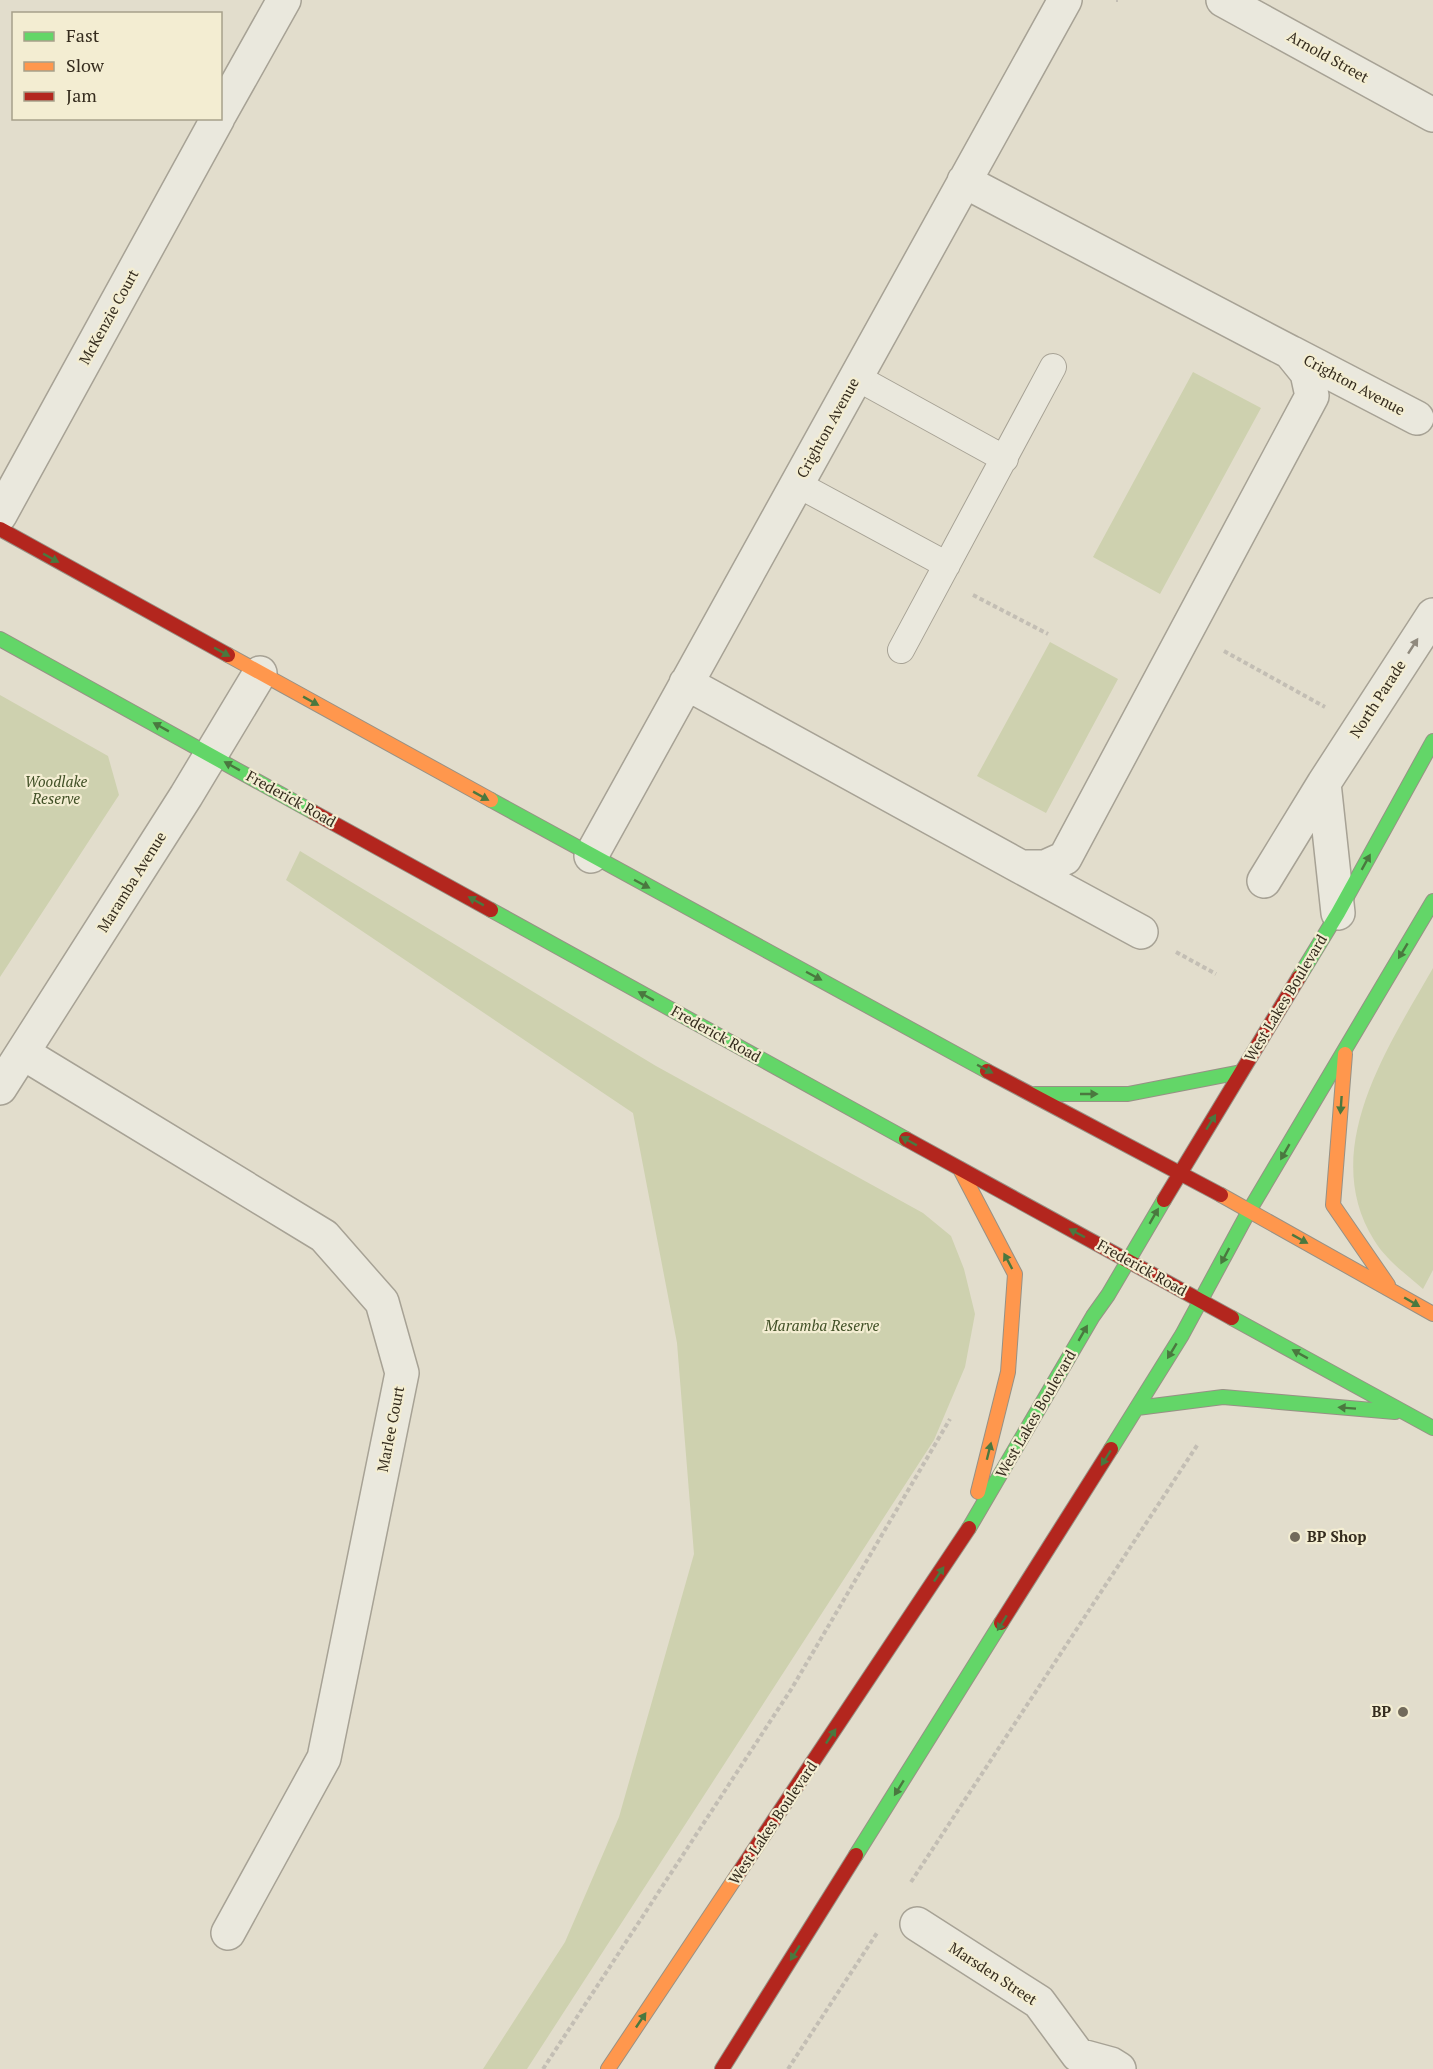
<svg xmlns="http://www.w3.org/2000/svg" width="1433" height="2069" font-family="'PT Serif',serif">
<rect width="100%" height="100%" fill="#e2ddcc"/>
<path fill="#ced1af" d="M1193 372 1261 408 1160 594 1093 557Z
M1050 642 1118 679 1046 813 977 776Z
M0 695 108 756 119 795 0 977Z
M300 851 656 1066 923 1213 951 1236 964 1269 975 1314 965 1367 934 1440 527 2069H483L565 1942 619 1817 694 1554 677 1343 633 1113 286 880Z
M1433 968V1270L1423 1289C1406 1274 1386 1260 1374 1240 1318 1150 1388 1047 1433 968Z"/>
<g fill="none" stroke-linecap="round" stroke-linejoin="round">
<defs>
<path id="lane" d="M856 377 1005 459
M797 484 947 565
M901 650 1053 367"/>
<path id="street" d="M1223 0 1433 115
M220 114 284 0
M1292 353 1417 418
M0 515 218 118
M686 683 1021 867H1045L1065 858 1312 396 1307 373 1290 352 964 181
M1324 783 1338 913
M591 856 1065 0
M1021 867 1141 932
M1264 881 1324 783 1433 615
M23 1053 324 1236 382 1302 402 1373 324 1758 228 1933
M0 1088 186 796 260 673
M917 1924 1039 2002 1078 2055 1111 2064 1119 2069"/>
<path id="fast" d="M0 639 313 812
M491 800 987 1071
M491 910 906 1139
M1299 977 1338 913 1433 741
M1035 1094H1128L1241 1072
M1232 1318 1433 1428
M1137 1408 1223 1397 1395 1412
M1111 1449 1182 1335 1249 1211 1433 901
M969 1528 1093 1316 1108 1295 1164 1200
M856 1855 1001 1623"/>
<path id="slow" d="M228 655 491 800
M1345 1054 1333 1205 1388 1285
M960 1169 1015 1274 1008 1372 978 1492
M1221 1195 1433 1314
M608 2069 738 1874"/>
<path id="jam" d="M0 529 228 655
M313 812 491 910
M987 1071 1221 1195
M906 1139 1232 1318
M1164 1200 1299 977
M1001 1623 1111 1449
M738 1874 969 1528
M722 2069 856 1855"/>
</defs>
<use href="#lane" stroke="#a7a295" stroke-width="28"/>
<use href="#street" stroke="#a7a295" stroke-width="36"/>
<use href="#fast" stroke="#979185" stroke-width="16"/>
<use href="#slow" stroke="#979185" stroke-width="16"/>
<use href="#jam" stroke="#979185" stroke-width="16"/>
<path stroke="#c3beb4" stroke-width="4" stroke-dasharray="4.5 3" stroke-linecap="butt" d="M1116 0H1118
M973 595 1048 634
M1224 651 1325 707
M1176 952 1216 974
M911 1882 1198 1444
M543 2069 792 1688 950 1419
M788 2069 877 1933"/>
<use href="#lane" stroke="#eae8dd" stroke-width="26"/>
<use href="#street" stroke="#eae8dd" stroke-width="33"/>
<use href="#fast" stroke="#63d668" stroke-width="14"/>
<use href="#slow" stroke="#ff974d" stroke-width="14"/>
<use href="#jam" stroke="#b3261e" stroke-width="14"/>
</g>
<defs><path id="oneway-solid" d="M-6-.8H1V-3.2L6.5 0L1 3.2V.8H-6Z" transform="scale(1.5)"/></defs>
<g fill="#4a783f">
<use href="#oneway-solid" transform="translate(51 558) rotate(29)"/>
<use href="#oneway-solid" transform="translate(222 652) rotate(29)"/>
<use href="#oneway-solid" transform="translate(311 701) rotate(29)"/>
<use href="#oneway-solid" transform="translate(161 727) rotate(-151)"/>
<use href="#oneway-solid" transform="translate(232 766) rotate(-151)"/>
<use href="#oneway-solid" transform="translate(481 796) rotate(29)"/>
<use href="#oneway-solid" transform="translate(1366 862) rotate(-61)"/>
<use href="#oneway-solid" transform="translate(642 884) rotate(28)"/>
<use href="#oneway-solid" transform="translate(476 901) rotate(-151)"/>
<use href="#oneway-solid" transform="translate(1403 951) rotate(121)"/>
<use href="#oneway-solid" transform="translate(814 976) rotate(28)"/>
<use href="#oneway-solid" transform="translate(646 996) rotate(-151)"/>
<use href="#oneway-solid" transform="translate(985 1069) rotate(28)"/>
<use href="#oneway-solid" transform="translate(1089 1094)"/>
<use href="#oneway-solid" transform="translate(1341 1105) rotate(94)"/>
<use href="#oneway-solid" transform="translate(1211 1122) rotate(-58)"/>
<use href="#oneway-solid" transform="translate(909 1141) rotate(-151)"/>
<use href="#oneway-solid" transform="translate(1285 1152) rotate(120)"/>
<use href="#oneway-solid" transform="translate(1154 1216) rotate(-60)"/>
<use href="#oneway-solid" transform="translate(1077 1233) rotate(-152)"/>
<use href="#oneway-solid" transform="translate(1300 1239) rotate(29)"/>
<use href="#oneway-solid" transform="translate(1225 1256) rotate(118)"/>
<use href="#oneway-solid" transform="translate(1008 1261) rotate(-118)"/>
<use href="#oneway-solid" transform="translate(1412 1302) rotate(30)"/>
<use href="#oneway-solid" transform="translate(1083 1333) rotate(-60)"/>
<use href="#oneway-solid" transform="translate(1172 1351) rotate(121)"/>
<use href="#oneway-solid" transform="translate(1300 1354) rotate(-151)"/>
<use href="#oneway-solid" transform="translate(1347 1408) rotate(-176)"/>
<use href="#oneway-solid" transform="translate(989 1451) rotate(-76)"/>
<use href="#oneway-solid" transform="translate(1106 1458) rotate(122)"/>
<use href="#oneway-solid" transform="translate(939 1574) rotate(-56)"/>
<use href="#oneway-solid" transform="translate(1002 1623) rotate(122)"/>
<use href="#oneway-solid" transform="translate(831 1736) rotate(-56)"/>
<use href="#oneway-solid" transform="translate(899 1788) rotate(122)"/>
<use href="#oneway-solid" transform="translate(795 1953) rotate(122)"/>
<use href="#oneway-solid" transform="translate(641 2020) rotate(-56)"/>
</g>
<use fill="#908a7e" href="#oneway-solid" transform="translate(1413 646) rotate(-57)"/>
<g fill="#726a5b" stroke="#f3edd2" stroke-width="2">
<circle cx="1295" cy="1537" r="6"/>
<circle cx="1403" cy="1712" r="6"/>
</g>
<g text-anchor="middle" stroke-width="4.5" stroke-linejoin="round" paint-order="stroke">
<g font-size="15" fill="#352c1e" stroke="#f3edd2">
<text transform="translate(1328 57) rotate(29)" y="5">Arnold Street</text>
<text transform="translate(109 317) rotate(-61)" y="5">McKenzie Court</text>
<text transform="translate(1354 385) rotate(28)" y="5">Crighton Avenue</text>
<text transform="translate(828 428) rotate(-61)" y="5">Crighton Avenue</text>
<text transform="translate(1378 699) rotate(-57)" y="5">North Parade</text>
<text transform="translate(291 799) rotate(29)" y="5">Frederick Road</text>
<text transform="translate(132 882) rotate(-58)" y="5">Maramba Avenue</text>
<text transform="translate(1286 998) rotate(-59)" y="5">West Lakes Boulevard</text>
<text transform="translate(716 1034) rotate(29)" y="5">Frederick Road</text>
<text transform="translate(1142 1268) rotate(29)" y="5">Frederick Road</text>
<text transform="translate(1036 1414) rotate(-60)" y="5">West Lakes Boulevard</text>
<text transform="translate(391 1429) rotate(-79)" y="5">Marlee Court</text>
<text transform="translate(773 1823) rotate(-56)" y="5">West Lakes Boulevard</text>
<text transform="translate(993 1974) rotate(33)" y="5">Marsden Street</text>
</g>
<g font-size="15" font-style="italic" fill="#415026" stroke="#f3edd2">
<text x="56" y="787">Woodlake<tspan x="56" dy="17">Reserve</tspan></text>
<text x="822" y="1331">Maramba Reserve</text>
</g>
<g font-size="15" font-weight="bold" fill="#352c1e" stroke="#f3edd2" text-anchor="start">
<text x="1307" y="1542">BP Shop</text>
<text x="1391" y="1717" text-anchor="end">BP</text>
</g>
</g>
<rect x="12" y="12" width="210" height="108" fill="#f3edd2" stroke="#a7a08a" stroke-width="1.5"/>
<rect x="24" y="32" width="30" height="9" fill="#63d668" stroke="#a7a08a" stroke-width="1.5"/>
<text x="66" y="42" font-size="18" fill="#352c1e">Fast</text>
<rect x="24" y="62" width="30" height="9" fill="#ff974d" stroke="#a7a08a" stroke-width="1.5"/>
<text x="66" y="72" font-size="18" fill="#352c1e">Slow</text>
<rect x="24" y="92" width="30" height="9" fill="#b3261e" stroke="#a7a08a" stroke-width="1.5"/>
<text x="66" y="102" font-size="18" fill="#352c1e">Jam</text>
</svg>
